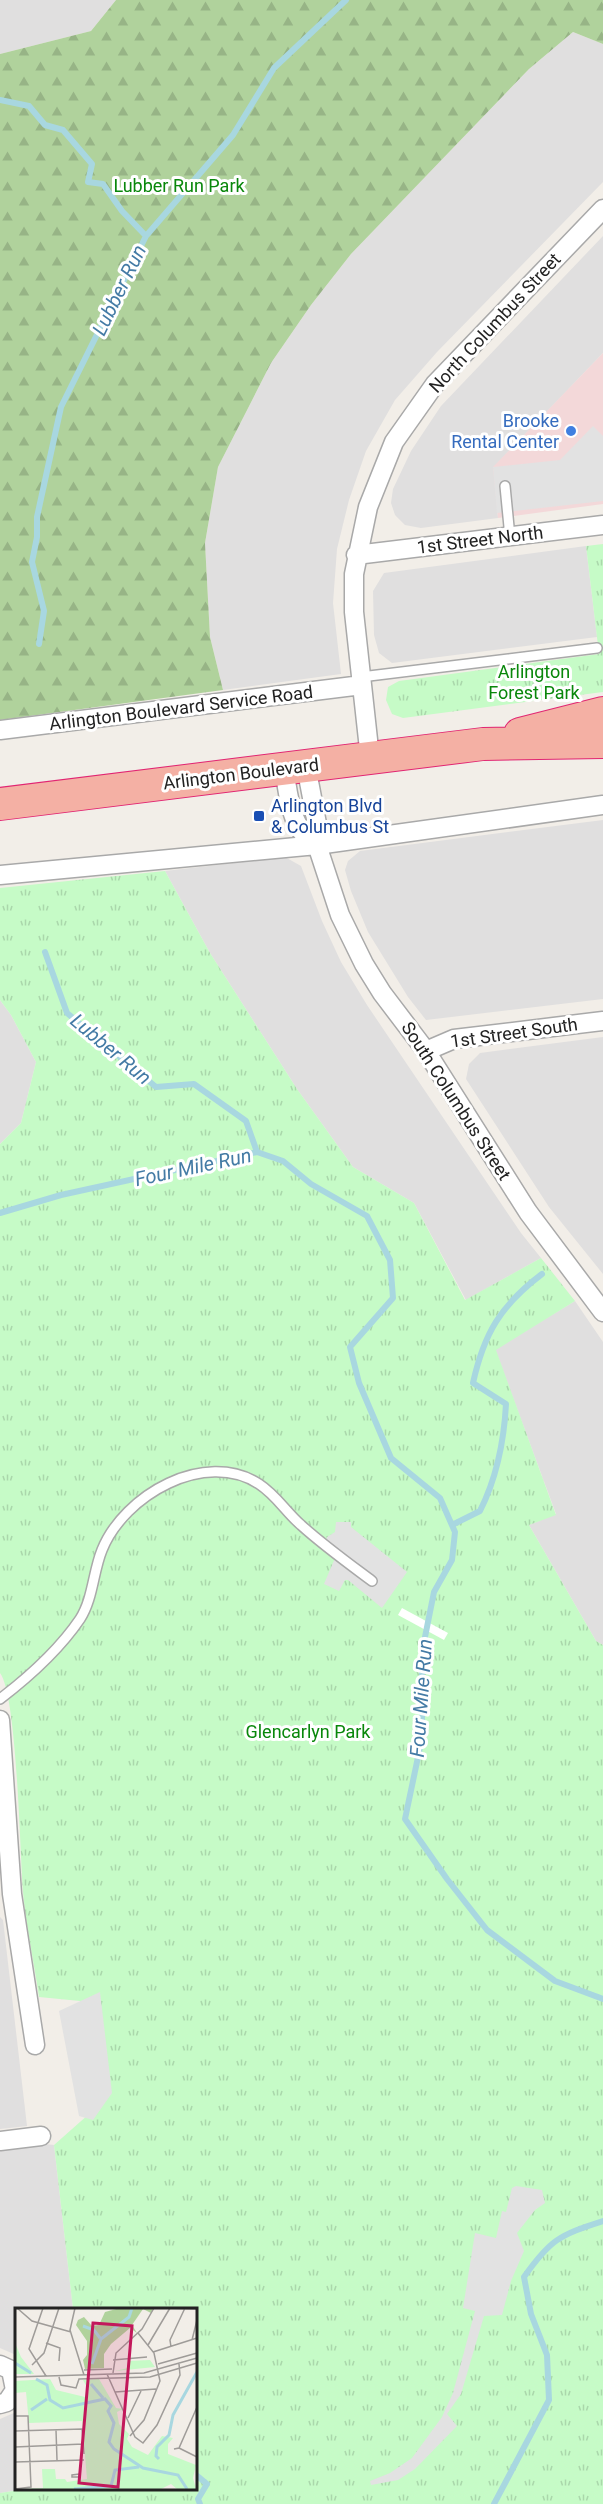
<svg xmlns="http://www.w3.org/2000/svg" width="603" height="2504" font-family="Roboto,sans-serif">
<defs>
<pattern id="forest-firs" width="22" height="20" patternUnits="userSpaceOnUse" patternTransform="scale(1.5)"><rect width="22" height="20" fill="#b0d29c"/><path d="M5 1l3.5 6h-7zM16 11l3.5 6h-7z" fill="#97b486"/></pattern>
<pattern id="park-tufts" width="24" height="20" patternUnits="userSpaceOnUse" patternTransform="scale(1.5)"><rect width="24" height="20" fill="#c6fbc7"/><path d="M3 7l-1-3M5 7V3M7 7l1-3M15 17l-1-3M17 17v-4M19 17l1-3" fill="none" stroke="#aad7ab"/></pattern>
</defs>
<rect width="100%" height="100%" fill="#f2eee8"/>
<path fill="#e0dfdf" d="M0 0H116L91 31 0 54Z
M573 32 603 44V182L437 352 395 400 366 451 349 500 337 549 333 603 341 674 223 690 210 637 205 543 218 467 271 363 311 305 351 254 529 69Z
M603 236V353L494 467 498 518 421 528 405 525 395 515 391 503 393 489 411 451 441 406Z
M586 546 597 637 392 663 379 653 374 635 373 591 384 573Z
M603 820V999L426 1020 408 997 368 932 351 891 345 870 348 861 360 851Z
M285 857 301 866 322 921 341 962 367 1005 521 1233 541 1258 466 1300 414 1203 353 1167 297 1089 210 953 165 871Z
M0 1000 11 1015 36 1062 21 1123 0 1144Z
M603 1037V1274L549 1207 466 1079 469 1064 480 1053Z
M575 1301 603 1342V1645L596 1641 529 1525 556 1514 495 1349Z
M0 1917 3 1920 27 2126 0 2129Z
M36 2143 54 2145 73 2309H16V2355L0 2348V2150Z
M16 2412V2488H32L0 2493V2419Z"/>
<path fill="#f3d8d9" d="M603 353V504L498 518 493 467Z"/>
<path fill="url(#forest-firs)" d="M116 0H603V44L573 32 529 69 351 254 311 305 271 363 218 467 205 543 210 637 223 690 0 720V54L91 31Z"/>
<path fill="url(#park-tufts)" d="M603 544V692L403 718 392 714 386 700 388 687 399 681 599 654 586 546Z
M165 871 210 953 297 1089 353 1167 414 1203 465 1300 541 1258 575 1301 496 1350 556 1515 529 1525 596 1641 603 1645V2504H0V2493L32 2488H195V2309H73L54 2145 89 2114 93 2045 80 2001 39 1997C34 1962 26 1927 23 1892 20 1854 17 1695 0 1673V1144L21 1123 36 1062 11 1015 0 1000V888Z"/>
<path fill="#e2e2e2" d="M593 426 603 436V501L497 513 493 467 560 460Z
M336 1522H351V1527L407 1572 382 1608 348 1580H345L339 1591 324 1584 335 1558 324 1550 327 1537 335 1532Z
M100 1992 112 2093 93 2120 79 2116 59 2011Z
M516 2186 542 2190 545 2203 535 2210 517 2233 524 2251 511 2281 502 2315 484 2316 461 2394 447 2414 457 2426 415 2469 398 2480 371 2485 370 2481 390 2473 412 2458 442 2417 453 2393 475 2311 463 2308 475 2233 496 2238 502 2211 506 2212 512 2188Z"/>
<path fill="#fff" d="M402 1608 448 1633 444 1640 398 1615Z"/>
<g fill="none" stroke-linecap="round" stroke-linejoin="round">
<path stroke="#a8d7e0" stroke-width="6" d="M0 100 29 106 45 125 63 130 92 164 88 182 103 184 122 211 146 236
M39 644 44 611 32 562 37 537V517L61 407 146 236 233 135 274 68 346 0
M45 952 67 1013 156 1087 194 1084 246 1121 257 1152
M0 1213 61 1195 257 1152 283 1161 311 1184 367 1216 390 1260 393 1298 350 1347 359 1383 391 1458 440 1498 455 1532 452 1560 434 1592 422 1652V1738L405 1819 447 1879 487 1930 555 1981 603 1999
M452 1525 480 1511C497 1477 504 1442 506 1404L473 1383C484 1333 501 1305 542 1274
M195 2474 207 2484 198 2499 200 2504
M494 2504 549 2400 547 2355 531 2314 524 2277C550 2240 559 2235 603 2221"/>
<defs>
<path id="service" d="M505 486 510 537
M361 677 597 648
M0 1699C30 1676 59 1650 80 1619 93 1599 93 1572 102 1550 124 1495 205 1449 259 1484 276 1495 286 1512 301 1525 323 1545 348 1563 372 1581"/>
<path id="minor" d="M356 555 603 525
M0 730 362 685
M370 758 354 612V574L368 507 394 442 435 384 603 209
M306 766 318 829 317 845 340 915 364 964 382 993 426 1051 528 1212 603 1312
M284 769C289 797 290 830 317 845
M0 875 317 845 603 805
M426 1051 454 1039 603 1021
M0 1720 12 1894 35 2045
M0 2141 41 2136
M0 2365 11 2370 15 2390 7 2402 0 2404"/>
<path id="trunk" d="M520 734 603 713
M0 804 483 744 603 742"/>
</defs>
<use href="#service" stroke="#a9a9a9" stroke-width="12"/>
<use href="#minor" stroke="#a9a9a9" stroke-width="21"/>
<use href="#trunk" stroke="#e12572" stroke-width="34"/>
<use href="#service" stroke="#fff" stroke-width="9"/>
<use href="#minor" stroke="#fff" stroke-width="18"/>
<use href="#trunk" stroke="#f4b0a4" stroke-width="32"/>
</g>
<circle fill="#3f7fe0" stroke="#fff" stroke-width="2" cx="571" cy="431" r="6"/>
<rect fill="#1a4fb4" stroke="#fff" stroke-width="2" x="253" y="810" width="12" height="12" rx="3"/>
<g text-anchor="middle" stroke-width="6" stroke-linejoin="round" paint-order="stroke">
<g font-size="18" fill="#09870b" stroke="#fff">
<text x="179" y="192">Lubber Run Park</text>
<text x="534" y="678">Arlington<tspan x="534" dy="21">Forest Park</tspan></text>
<text x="308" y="1738">Glencarlyn Park</text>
</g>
<g font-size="18" fill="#222" stroke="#fff">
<text transform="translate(495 323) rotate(-47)" y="6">North Columbus Street</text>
<text transform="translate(480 540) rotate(-7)" y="6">1st Street North</text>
<text transform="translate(181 708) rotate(-7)" y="6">Arlington Boulevard Service Road</text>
<text transform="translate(241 774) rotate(-7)" y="6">Arlington Boulevard</text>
<text transform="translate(514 1033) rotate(-8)" y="6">1st Street South</text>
<text transform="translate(456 1101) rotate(57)" y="6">South Columbus Street</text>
</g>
<g font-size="18" fill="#366cbe" stroke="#fff" text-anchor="end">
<text x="559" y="427">Brooke<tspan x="559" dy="21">Rental Center</tspan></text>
</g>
<g font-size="18" fill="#164399" stroke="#fff" text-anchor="start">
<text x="271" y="812">Arlington Blvd<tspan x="271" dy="21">&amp; Columbus St</tspan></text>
</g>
<g font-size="20" font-style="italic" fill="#447ba5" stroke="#fff">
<text transform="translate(119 290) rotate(-64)" y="7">Lubber Run</text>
<text transform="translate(111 1049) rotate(40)" y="7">Lubber Run</text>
<text transform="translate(193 1167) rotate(-12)" y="7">Four Mile Run</text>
<text transform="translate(421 1698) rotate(-86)" y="7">Four Mile Run</text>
</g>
</g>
<g transform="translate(15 2308)">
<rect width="182" height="182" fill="#f2eee8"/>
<path d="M105 0H138L136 5 128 1 117 17 122 25 115 20 96 36 89 46V60L70 61 68 52 72 47V33L61 17 63 12 69 9 77 18 84 17 90 4Z" fill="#b0d29c"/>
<path d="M0 35 6 49 19 66H0ZM135 52 140 59 100 63 113 60V53ZM35 71 41 82 70 89 74 83 68 72 84 71 101 100 108 101 102 104 104 116 114 126 112 131 117 139 133 147 147 128 158 130 153 136V146L181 157 178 170 181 181H162L156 176 146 181H4L28 180 27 161H40L41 171H50L52 174 72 171 67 113 14 115 11 84 0 85V73Z" fill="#c6fbc7"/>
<path fill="none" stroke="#a8d7e0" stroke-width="3" d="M68 18 79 22 85 30M0 55 16 65M77 56 86 31 114 9 117 0M21 71 32 77 35 92 48 100 90 91 96 98 93 103 99 115 94 134 99 141 128 160 163 167 172 181M76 76 88 90M16 102 32 91M144 151 141 148 142 139 154 127 158 107 182 64M59 181 96 178 100 162 124 159"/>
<path fill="none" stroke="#9f9c99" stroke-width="1.5" d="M2 0 17 13 56 24M28 0 14 41 31 68M60 0 55 22 69 67M149 0 182 1M177 32 182 12M31 35 45 40 44 53M133 37 155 0M156 39 155 32 170 0M138 44 182 30M98 52 132 49M143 56 182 45M17 57 29 45 44 0M69 62 97 61M98 65 101 45 127 21 139 0M92 66 120 129 128 135 142 117 165 67 164 56M0 69 129 65 182 50M44 69 46 77 61 80 64 71 135 69 182 55M100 84 141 81M0 108H13L16 179 0 181M113 110 126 83M41 122 42 152M0 123 67 121 69 146M115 128 129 112 145 73 139 45 123 25M0 139 68 136M164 140 182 149M159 141 164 140 182 99M0 154 69 152M64 166 65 169H57V167Z"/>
<path fill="#c2185b" fill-opacity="0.15" stroke="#c2185b" stroke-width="3" d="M78 15 117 18 103 179 64 175Z"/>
<rect width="182" height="182" fill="none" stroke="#222" stroke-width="3"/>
</g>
</svg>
